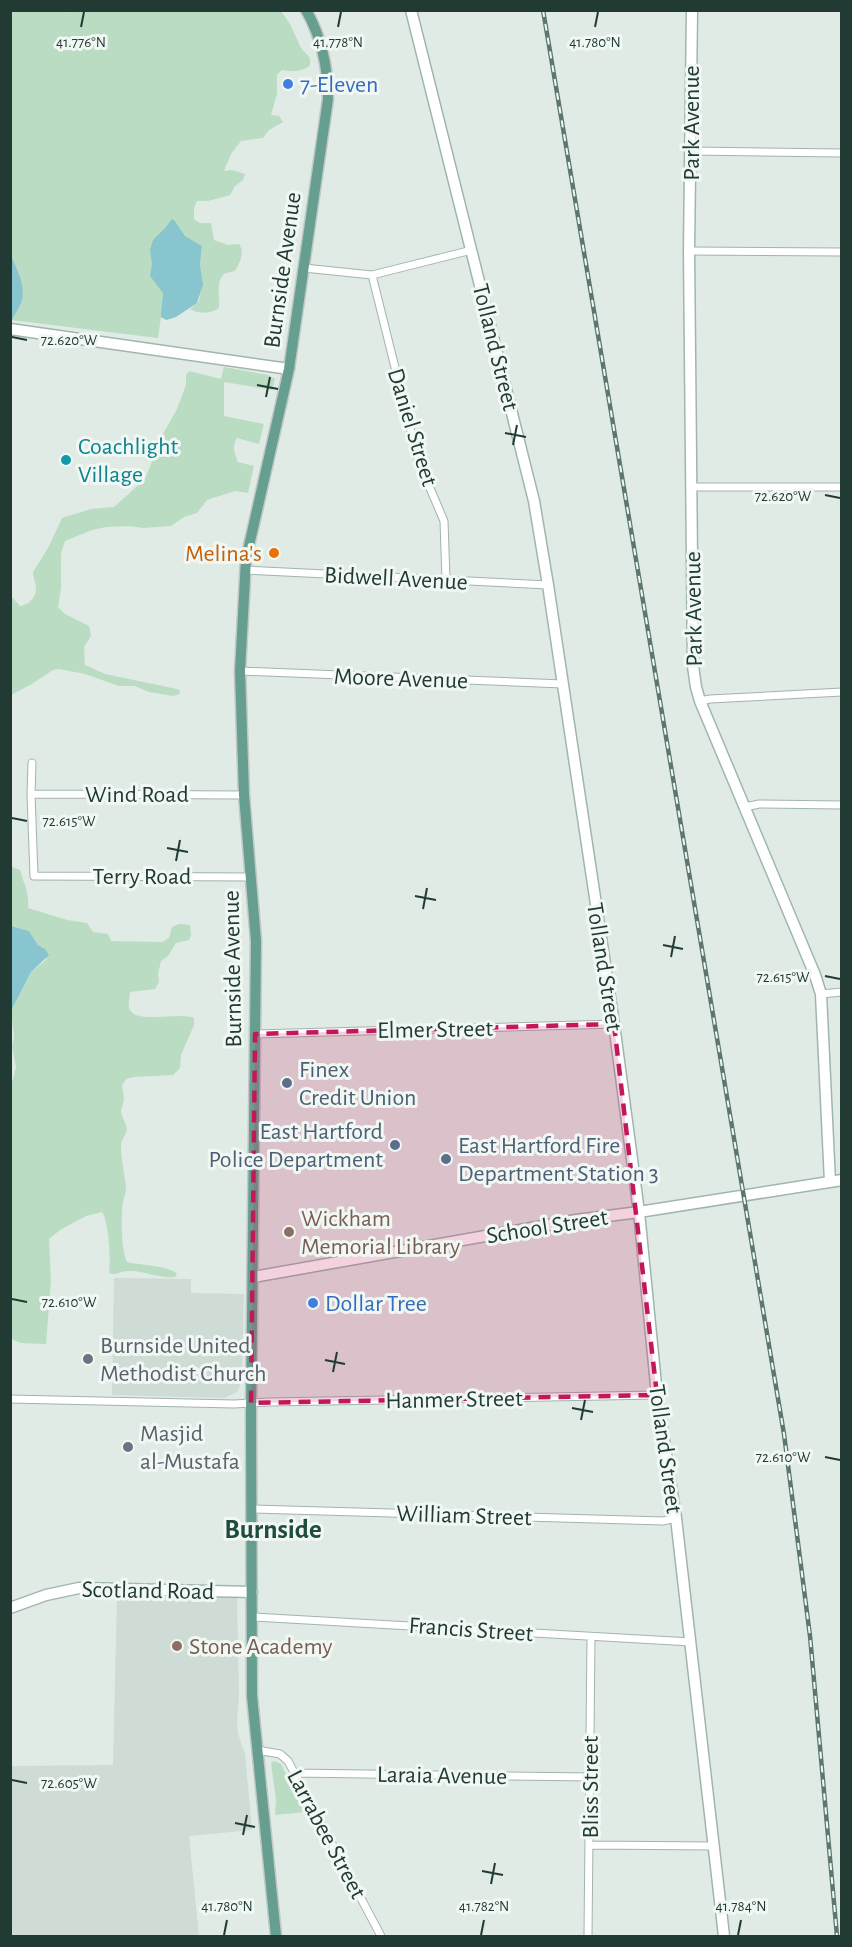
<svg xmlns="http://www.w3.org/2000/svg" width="852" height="1947" font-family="'Alegreya Sans',sans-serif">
<rect width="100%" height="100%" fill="#e0ebe6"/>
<path fill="#cfdbd5" d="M114 1278 191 1279V1293L244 1294 242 1381 237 1392 224 1398 112 1395Z
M117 1596 237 1598 239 1694 237 1722 238 1734 245 1754 252 1830 189 1836 199 1936H11V1766L113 1765Z"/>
<path fill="#badcc3" d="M71 10V13L78 10 281 11 290 24 301 48 310 58V66C300 72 293 72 282 70L277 75V94L271 115 279 116 283 122 269 130 263 138 241 141 231 154 224 171 232 170 245 174 243 180 235 186 230 195 208 201H197L194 208V219L200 223H211L214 240 228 245 239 244C245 252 240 263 235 271 232 272 229 272 226 273 215 278 220 299 219 308 211 314 198 314 190 309L199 301 202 286 200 265 202 248 199 244 161 317 158 338 11 320V11Z
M224 367 268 375 275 379 272 390 224 382V416L264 424 259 444 237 438C231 448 235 453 238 462L254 466 248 493 235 491 207 500 197 513 184 517 171 526 143 528 130 526 106 527 92 530 65 541 61 553V588L58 607 65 614 89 626 91 636 84 647 85 665 105 674 177 689 180 691V694L173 696 149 692 135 686H119L85 674 59 669 53 670 30 685 11 695V596L20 606C28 605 37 597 36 588 36 583 33 578 33 572L48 548 62 518 91 509 114 507 145 479 163 434 177 409 186 385V375L189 371 221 379Z
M10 866 20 870C24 886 29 889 28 908L67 920 87 923 93 932 108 934 111 941 162 942 169 938 172 927 179 924 190 925 191 935 189 940 176 943 168 956 161 961 158 974 159 982 155 989 130 992C130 997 128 1002 129 1007 132 1026 180 1011 194 1018V1025L181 1055 180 1068 173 1075 134 1077 126 1079 122 1086 124 1099 121 1112 127 1129C126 1136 121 1139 121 1146 121 1160 125 1175 126 1188 126 1194 124 1197 123 1202 121 1214 121 1252 127 1262 140 1265 170 1266 177 1274L175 1277C159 1279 144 1270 128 1271 120 1271 117 1276 109 1273 111 1260 109 1222 102 1212L86 1216 60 1230 49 1239 51 1280 46 1344 21 1343 11 1339 10 1084 13 1079 16 1067 12 1047 14 1037 11 1011 31 972 46 960 45 949 38 945 29 931 11 926Z
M274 1761 281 1764 305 1812 275 1815 276 1800 271 1763Z"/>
<path fill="#89c5cf" d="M172 219 174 220 185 236 202 246 200 265 203 285 197 303 176 317 166 320 161 317V314L163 293 150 276 152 264 150 250 153 240 165 228Z
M11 256C17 269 27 288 21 303 18 311 12 316 11 325Z
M11 926 29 931 38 945 45 949 49 955 31 972 11 1011Z"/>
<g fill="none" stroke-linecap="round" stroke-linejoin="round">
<defs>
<path id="street" d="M691 151 842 153
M689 251 842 252
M304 268 372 275 472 250
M372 275 418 460 444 521 446 580
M692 487H842
M245 570 548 585
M240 671 563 684
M700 701 710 699 842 692
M32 763 31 794 34 876 251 877
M31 794 244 795
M745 807 759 804 842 805
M821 994 842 992
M255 1034 614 1024
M10 1399 234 1404 269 1402 657 1395
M252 1509 663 1521 676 1518
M252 1617 691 1642
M257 1750 280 1754 288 1761 381 1936
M294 1773 590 1777
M589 1845 714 1846
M588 1936 591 1637"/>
<path id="secondary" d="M411 10 534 501 548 585 614 1024 639 1212 657 1395 676 1518 724 1936
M692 10 689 251 693 666 696 687 700 701 815 975 821 994 830 1182
M10 329 289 369
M253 1277 576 1220 639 1212 842 1180
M10 1608 46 1595 79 1588 252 1592"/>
<path id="primary" d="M276 1936 252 1696 251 1413 256 941 244 795 240 671 246 559 289 369 328 99C328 68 322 38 306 10"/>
</defs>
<use href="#street" stroke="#a3b3ad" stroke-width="9"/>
<use href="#secondary" stroke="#9fb6ae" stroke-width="13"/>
<use href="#primary" stroke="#c1c8c6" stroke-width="13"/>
<use href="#street" stroke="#fff" stroke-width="7"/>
<use href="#secondary" stroke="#fff" stroke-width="10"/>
<use href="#primary" stroke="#669f90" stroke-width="10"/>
<defs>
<path id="rail" d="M543 10 784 1434 810 1636 837 1936"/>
</defs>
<use href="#rail" stroke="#5c776f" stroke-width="4.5"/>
<use href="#rail" stroke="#f1f8f4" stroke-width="2" stroke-dasharray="7" stroke-linecap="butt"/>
</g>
<path fill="#c2185b" fill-opacity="0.2" stroke="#c2185b" stroke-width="4.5" stroke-dasharray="12 8" stroke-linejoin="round" d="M614 1024 657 1395 251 1403 255 1034Z"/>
<path fill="none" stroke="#213b34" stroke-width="2" d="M81 27 84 12M338 27 341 12M595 27 598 12M12 337 27 340M257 385 278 389M266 397 270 377M505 433 526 437M513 445 517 425M825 495 840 498M12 818 27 821M167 848 188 852M176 861 180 840M415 896 436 900M423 909 427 888M663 945 683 949M671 957 675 936M825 976 840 979M12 1299 27 1302M325 1360 345 1364M333 1372 337 1352M572 1408 593 1412M581 1420 585 1400M825 1457 840 1460M12 1780 27 1783M235 1823 255 1827M243 1835 247 1815M482 1871 503 1875M491 1884 495 1863M224 1935 227 1920M481 1935 484 1920M738 1935 741 1920"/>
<g fill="#3f7fe0" stroke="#f1f8f4" stroke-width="2">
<circle cx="288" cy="84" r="6"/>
<circle cx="313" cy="1303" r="6"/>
</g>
<circle fill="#0f9aa8" stroke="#f1f8f4" stroke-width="2" cx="66" cy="460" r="6"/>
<circle fill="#e8710a" stroke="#f1f8f4" stroke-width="2" cx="274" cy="553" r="6"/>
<g fill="#5c6f8a" stroke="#f1f8f4" stroke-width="2">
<circle cx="287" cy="1083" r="6"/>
<circle cx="395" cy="1145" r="6"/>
<circle cx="446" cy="1159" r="6"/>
</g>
<g fill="#8d6e63" stroke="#f1f8f4" stroke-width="2">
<circle cx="289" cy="1232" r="6"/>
<circle cx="177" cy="1646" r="6"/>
</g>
<g fill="#6b7280" stroke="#f1f8f4" stroke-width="2">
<circle cx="88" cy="1359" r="6"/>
<circle cx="128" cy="1447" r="6"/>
</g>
<g text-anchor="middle" stroke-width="6" stroke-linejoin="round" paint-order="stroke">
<g font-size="24" fill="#366cbe" stroke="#f1f8f4" text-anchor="start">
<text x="300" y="92">7-Eleven</text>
<text x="325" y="1311">Dollar Tree</text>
</g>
<g font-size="24" fill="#213b34" stroke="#f1f8f4">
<text transform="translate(691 123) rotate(-90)" y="8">Park Avenue</text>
<text transform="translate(282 270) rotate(-82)" y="8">Burnside Avenue</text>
<text transform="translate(496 347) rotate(76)" y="8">Tolland Street</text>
<text transform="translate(413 427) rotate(73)" y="8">Daniel Street</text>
<text transform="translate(396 578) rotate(3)" y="8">Bidwell Avenue</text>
<text transform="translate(693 609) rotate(-91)" y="8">Park Avenue</text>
<text transform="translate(401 678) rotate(2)" y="8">Moore Avenue</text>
<text x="137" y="802">Wind Road</text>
<text x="142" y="884">Terry Road</text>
<text transform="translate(605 967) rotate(81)" y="8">Tolland Street</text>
<text transform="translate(232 969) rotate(-91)" y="8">Burnside Avenue</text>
<text transform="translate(435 1029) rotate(-1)" y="8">Elmer Street</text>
<text transform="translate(547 1226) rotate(-9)" y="8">School Street</text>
<text transform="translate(454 1399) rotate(-1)" y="8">Hanmer Street</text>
<text transform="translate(666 1449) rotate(82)" y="8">Tolland Street</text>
<text transform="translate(464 1515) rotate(2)" y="8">William Street</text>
<text transform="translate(148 1590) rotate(1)" y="8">Scotland Road</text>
<text transform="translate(471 1629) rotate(4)" y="8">Francis Street</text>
<text transform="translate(442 1775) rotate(1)" y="8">Laraia Avenue</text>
<text transform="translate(590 1787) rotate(-90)" y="8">Bliss Street</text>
<text transform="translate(327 1834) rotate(62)" y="8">Larrabee Street</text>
</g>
<g font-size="24" fill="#0d838f" stroke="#f1f8f4" text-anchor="start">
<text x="78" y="454">Coachlight<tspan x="78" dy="28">Village</tspan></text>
</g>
<g font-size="24" fill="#c56008" stroke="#f1f8f4" text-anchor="end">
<text x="262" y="561">Melina's</text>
</g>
<g font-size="24" fill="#4e5e75" stroke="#f1f8f4" text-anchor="start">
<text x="299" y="1077">Finex<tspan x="299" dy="28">Credit Union</tspan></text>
<text x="383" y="1139" text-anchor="end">East Hartford<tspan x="383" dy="28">Police Department</tspan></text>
<text x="458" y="1153">East Hartford Fire<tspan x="458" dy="28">Department Station 3</tspan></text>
</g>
<g font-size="24" fill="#785e54" stroke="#f1f8f4" text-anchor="start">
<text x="301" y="1226">Wickham<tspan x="301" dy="28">Memorial Library</tspan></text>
<text x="189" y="1654">Stone Academy</text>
</g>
<g font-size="24" fill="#5b616d" stroke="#f1f8f4" text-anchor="start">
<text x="100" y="1353">Burnside United<tspan x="100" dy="28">Methodist Church</tspan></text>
<text x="140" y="1441">Masjid<tspan x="140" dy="28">al-Mustafa</tspan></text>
</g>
<g font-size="27" font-weight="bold" fill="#1e4c41" stroke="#f1f8f4">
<text x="273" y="1538">Burnside</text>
</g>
</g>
<g font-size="15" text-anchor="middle" fill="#213b34" stroke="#f1f8f4" stroke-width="6" stroke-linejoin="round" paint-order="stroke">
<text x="81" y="47">41.776°N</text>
<text x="338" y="47">41.778°N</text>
<text x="595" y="47">41.780°N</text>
<text x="69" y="345">72.620°W</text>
<text x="783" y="501">72.620°W</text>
<text x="69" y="826">72.615°W</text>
<text x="783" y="982">72.615°W</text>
<text x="69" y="1307">72.610°W</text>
<text x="783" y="1462">72.610°W</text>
<text x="69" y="1788">72.605°W</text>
<text x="227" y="1911">41.780°N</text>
<text x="484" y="1911">41.782°N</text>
<text x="741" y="1911">41.784°N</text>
</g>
<rect width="852" height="1947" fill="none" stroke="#213b34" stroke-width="24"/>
</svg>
